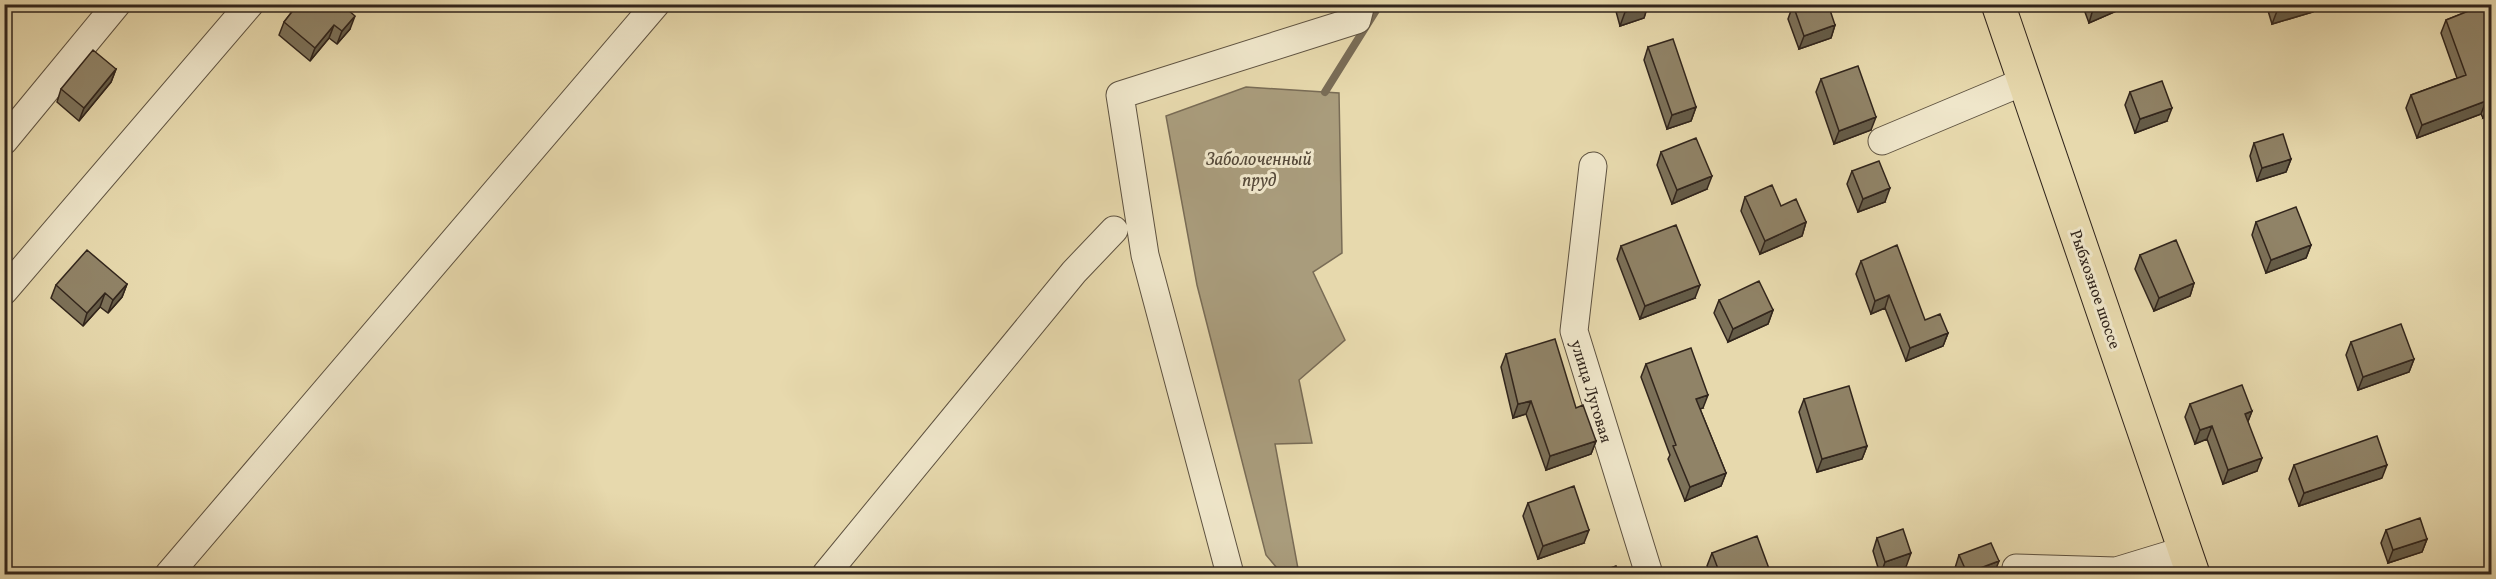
<svg xmlns="http://www.w3.org/2000/svg" width="2496" height="579" font-family="Vollkorn,serif">
<rect width="100%" height="100%" fill="#e7d9ad"/>
<filter id="stains"><feTurbulence type="fractalNoise" baseFrequency=".00333" numOctaves="4"/><feColorMatrix values="0 0 0 0 .2 0 0 0 0 .09 0 0 0 0 .02 0 0 0 .5 -.17"/></filter>
<radialGradient id="worn" r=".72"><stop offset=".6" stop-color="#630" stop-opacity="0"/><stop offset="1" stop-color="#630" stop-opacity=".3"/></radialGradient>
<path fill="#a99c7c" stroke="#796c56" stroke-width="1.5" d="M1246 87 1339 93 1342 253 1313 272 1345 340 1299 380 1312 443 1275 444 1299 574H1282L1266 555 1197 285 1166 116Z"/>
<g fill="none" stroke-linecap="round" stroke-linejoin="round">
<path stroke="#796c56" stroke-width="8" d="M1325 92 1380 4"/>
<defs>
<path id="minor" d="M4 141 117 4
M1882 141 2018 84
M1593 166 1574 331 1649 574
M4 291 250 4
M2016 568 2116 571 2185 550
M169 574 656 4
M826 574 1074 272 1114 230
M1230 574 1145 255 1120 95 1357 20 1361 4"/>
<path id="major" d="M1998 4 2193 574"/>
</defs>
<use href="#minor" stroke="#5e5240" stroke-width="29"/>
<use href="#major" stroke="#31251c" stroke-width="35"/>
<use href="#minor" stroke="#efe6ca" stroke-width="27"/>
<use href="#major" stroke="#e7d9ad" stroke-width="33"/>
</g>
<path fill="#7c7159" stroke="#31251c" stroke-width="1.5" d="M298 4 350 29 337 44 329 38 310 61 279 35 284 22Z
M1614 4H1648V5L1644 18 1620 26Z
M2082 4H2129L2128 6 2089 23Z
M2266 4H2316L2313 12 2272 24Z
M2486 4 2492 114 2483 118 2481 114 2417 138 2406 108 2411 95 2457 78 2441 33 2446 20Z
M1793 5 1835 25 1831 38 1799 49 1788 19Z
M1648 47 1696 107 1691 121 1667 129 1644 60Z
M116 69 111 82 79 121 57 102 61 89Z
M1821 79 1871 130 1834 144 1816 92Z
M2130 92 2167 121 2135 133 2125 105Z
M2254 143 2291 159 2286 172 2257 181 2250 156Z
M1661 152 1707 189 1672 204 1657 165Z
M1852 171 1885 202 1858 212 1847 184Z
M1745 197 1781 206 1806 222 1802 236 1760 254 1741 211Z
M2256 222 2311 245 2306 258 2266 273 2252 235Z
M1621 246 1695 298 1640 319 1617 259Z
M2140 255 2194 283 2190 296 2154 311 2135 269Z
M1861 261 1925 320 1948 333 1943 346 1906 361 1885 308 1871 314 1856 274Z
M127 284 122 297 108 313 100 307 83 326 51 298 56 285Z
M1719 300 1773 310 1768 324 1728 342 1714 313Z
M2351 342 2414 359 2409 372 2358 390 2346 355Z
M1506 354 1576 408 1596 441 1591 454 1546 470 1526 414 1513 418 1501 367Z
M1646 364 1703 408 1700 409 1726 473 1721 486 1685 501 1668 459 1670 455 1641 377Z
M1804 399 1867 446 1862 459 1817 472 1799 412Z
M2190 404 2252 411 2248 421 2257 471 2223 484 2207 439 2195 444 2185 417Z
M2294 465 2382 478 2299 506 2289 479Z
M1528 503 1584 543 1538 559 1523 516Z
M2386 530 2427 539 2422 552 2388 563 2381 543Z
M1877 538 1906 567 1880 574 1873 551Z
M1712 553 1771 574H1711L1707 566Z
M1959 555 1994 574H1957L1955 568Z"/>
<path fill="#655c48" stroke="#31251c" stroke-width="1.5" d="M2105 4H2129L2128 6 2089 23 2093 9Z
M2299 4H2316L2313 12 2272 24 2277 11Z
M1648 5 1644 18 1620 26 1625 12Z
M355 16 350 29 337 44 342 31Z
M334 25 329 38 310 61 315 48Z
M1835 25 1831 38 1799 49 1804 36Z
M116 69 111 82 79 121 84 108Z
M2486 101 2481 114 2417 138 2422 125Z
M2492 103V114L2483 118 2488 105Z
M1696 107 1691 121 1667 129 1672 115Z
M2172 108 2167 121 2135 133 2140 119Z
M1876 117 1871 130 1834 144 1839 131Z
M2291 159 2286 172 2257 181 2262 168Z
M1712 176 1707 189 1672 204 1677 190Z
M1890 188 1885 202 1858 212 1863 199Z
M1806 222 1802 236 1760 254 1765 241Z
M2311 245 2306 258 2266 273 2271 260Z
M2194 283 2190 296 2154 311 2159 298Z
M127 284 122 297 108 313 113 300Z
M1700 285 1695 298 1640 319 1645 306Z
M105 293 100 307 83 326 87 313Z
M1889 295 1885 308 1871 314 1875 301Z
M1773 310 1768 324 1728 342 1733 329Z
M1948 333 1943 346 1906 361 1910 348Z
M2414 359 2409 372 2358 390 2363 377Z
M1708 395 1703 408 1691 412 1696 399Z
M1531 401 1526 414 1513 418 1518 404Z
M2252 411 2247 424 2245 414Z
M2212 426 2207 439 2195 444 2200 430Z
M1596 441 1591 454 1546 470 1550 456Z
M1867 446 1862 459 1817 472 1822 459Z
M2262 458 2257 471 2223 484 2228 470Z
M2387 465 2382 478 2299 506 2304 493Z
M1726 473 1721 486 1685 501 1690 487Z
M1589 530 1584 543 1538 559 1543 546Z
M2427 539 2422 552 2388 563 2393 550Z
M1911 553 1906 567 1881 574 1885 562Z
M1999 561 1994 574H1966L1967 573Z"/>
<path fill="#908367" stroke="#31251c" stroke-width="1.5" d="M298 4H341L355 16 342 31 334 25 315 48 284 22Z
M1622 4H1648V5L1625 12Z
M1796 4H1828L1835 25 1804 36 1793 5Z
M2092 4H2105L2093 9Z
M2275 4H2299L2277 11Z
M2486 4H2492V103L2488 105 2486 101 2422 125 2411 95 2466 75 2446 20Z
M1673 39 1696 107 1672 115 1648 47Z
M93 50 116 69 84 108 61 89Z
M1858 66 1876 117 1839 131 1821 79Z
M2162 81 2172 108 2140 119 2130 92Z
M2283 134 2291 159 2262 168 2254 143Z
M1696 138 1712 176 1677 190 1661 152Z
M1879 161 1890 188 1863 199 1852 171Z
M1772 185 1781 206 1796 199 1806 222 1765 241 1745 197Z
M2296 207 2311 245 2271 260 2256 222Z
M1676 225 1700 285 1645 306 1621 246Z
M2176 240 2194 283 2159 298 2140 255Z
M1897 245 1925 320 1940 314 1948 333 1910 348 1889 295 1875 301 1861 261Z
M87 250 127 284 113 300 105 293 87 313 56 285Z
M1759 281 1773 310 1733 329 1719 300Z
M2401 324 2414 359 2363 377 2351 342Z
M1555 339 1576 408 1583 405 1596 441 1550 456 1531 401 1518 404 1506 354Z
M1691 348 1708 395 1696 399 1726 473 1690 487 1673 446 1676 445 1646 364Z
M2242 385 2252 411 2245 414 2262 458 2228 470 2212 426 2200 430 2190 404Z
M1849 386 1867 446 1822 459 1804 399Z
M2377 436 2387 465 2304 493 2294 465Z
M1574 486 1589 530 1543 546 1528 503Z
M2420 518 2427 539 2393 550 2386 530Z
M1903 529 1911 553 1885 562 1877 538Z
M1757 536 1771 574H1720L1712 553Z
M1991 543 1999 561 1967 573 1959 555Z
M1616 566 1619 574H1594Z"/>
<g text-anchor="middle" stroke-width="6" stroke-linejoin="round" paint-order="stroke">
<g font-size="16" fill="#31251c" stroke="#efe6ca">
<text transform="translate(2096 289) rotate(71)" y="6">Рыбхозное шоссе</text>
<text transform="translate(1592 391) rotate(73)" y="6">улица Луговая</text>
</g>
<g font-size="18" font-style="italic" fill="#554939" stroke="#efe6ca">
<text x="1259" y="165">Заболоченный<tspan x="1259" dy="21">пруд</tspan></text>
</g>
</g>
<rect width="2496" height="579" fill="none" stroke="#e7d9ad" stroke-width="24"/>
<rect x="6" y="6" width="2484" height="567" fill="none" stroke="#31251c" stroke-width="3"/>
<rect x="12" y="12" width="2472" height="555" fill="none" stroke="#31251c" stroke-width="1.5"/>
<rect width="100%" height="100%" filter="url(#stains)"/>
<rect width="100%" height="100%" fill="url(#worn)"/>
</svg>
